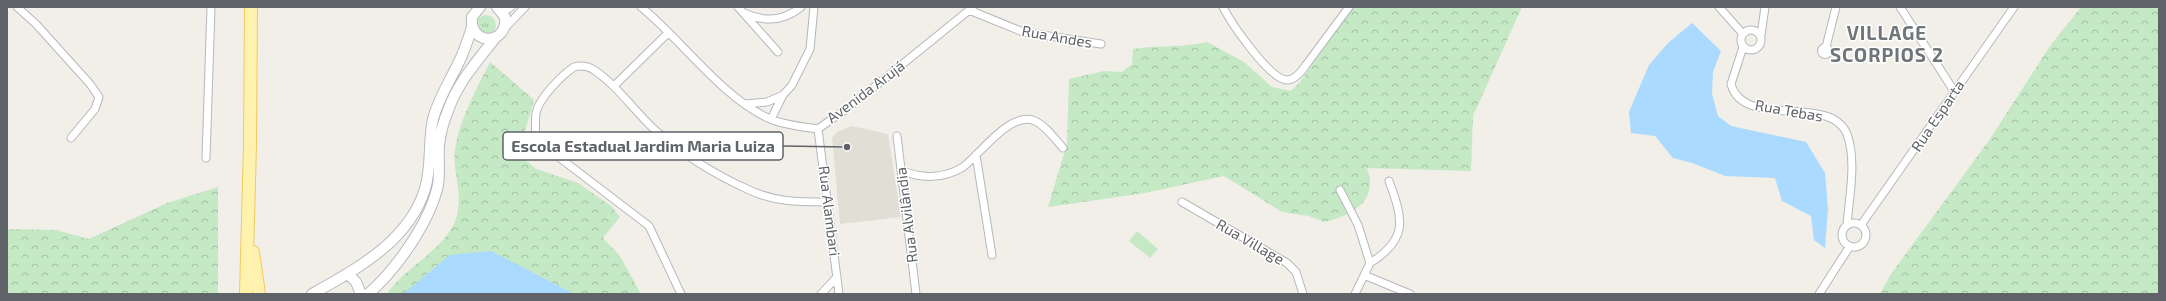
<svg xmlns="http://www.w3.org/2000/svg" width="2166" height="301" font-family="'Exo 2',sans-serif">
<defs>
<pattern id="grass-tufts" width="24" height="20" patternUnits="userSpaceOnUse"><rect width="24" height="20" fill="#c5e8c5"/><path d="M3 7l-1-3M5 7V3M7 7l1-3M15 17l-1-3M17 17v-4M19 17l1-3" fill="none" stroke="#a3c0a4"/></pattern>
<pattern id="forest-crowns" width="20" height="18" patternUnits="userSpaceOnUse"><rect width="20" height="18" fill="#c5e8c5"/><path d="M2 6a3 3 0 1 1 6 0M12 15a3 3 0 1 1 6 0" fill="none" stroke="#a3c0a4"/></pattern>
</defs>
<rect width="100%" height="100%" fill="#f1efe8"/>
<path fill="#e1ded6" d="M852 126 888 134 901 217 840 224 832 138 837 132Z"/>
<path fill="url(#grass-tufts)" d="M476 25a10 10 0 1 1 20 0a10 10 0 1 1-20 0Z"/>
<path fill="url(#forest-crowns)" d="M1353 7H1522L1473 116 1471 171 1367 168C1368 172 1370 177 1370 181 1371 207 1345 217 1324 222L1309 216 1282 212 1224 176 1145 193 1048 207 1067 144 1069 79 1104 71 1122 72 1132 64 1133 49C1158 45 1183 48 1207 42L1244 62 1272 87 1291 91 1300 82Z
M2081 7H2159V294H1880L1891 274 1990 139 2050 46Z
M490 62 534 100 518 154 536 169 578 183 611 206 620 217 603 238 620 256 641 294H387C405 266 444 251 456 219 464 195 452 170 455 149 460 118 476 90 490 62Z
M218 187V294H7V229L56 230 89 239 167 203Z"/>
<path fill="#c5e8c5" d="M1137 231 1158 249 1150 258 1129 241Z"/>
<path fill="#aadaff" d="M1692 23 1721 51 1713 72 1712 94 1718 116 1731 126 1806 142 1825 173 1828 208 1825 248 1814 240 1811 216 1782 201 1775 178 1725 176 1692 163 1673 158 1655 136 1631 133 1629 112 1649 65 1668 43Z
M491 251 574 294H403L450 255Z"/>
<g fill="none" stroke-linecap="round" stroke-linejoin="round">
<defs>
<path id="street" d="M17 7 36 24 90 84 99 97 95 109 71 138
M641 7C682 40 721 97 770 119 785 125 802 127 818 129L857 101 973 7
M738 7 778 52
M1223 7C1231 23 1270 80 1287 80 1295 80 1302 71 1306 65L1349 7
M1719 7 1743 34
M1900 7 1954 91
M969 10 1023 32 1101 44
M503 12 511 7
M744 13C764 22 783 22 801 7
M505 28 525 7
M1741 40a10 10 0 1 1 20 0a10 10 0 1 1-20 0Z
M1761 35 1765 7
M1743 47 1731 84C1743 130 1830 93 1847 134 1857 162 1849 197 1847 225
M1826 47 1836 7
M1821.5 51a3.5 3.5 0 1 1 7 0a3.5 3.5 0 1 1-7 0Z
M614 86 668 33
M746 104 767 102 783 95 792 85 810 49 814 7
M771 119 783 95
M818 129 839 294
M897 136 916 294
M976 155 992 255
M206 158 211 7
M901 170C920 179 944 179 963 167 979 156 1010 110 1035 121 1046 126 1055 139 1063 148
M1340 190 1358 225 1370 263 1355 294
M1182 202 1287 263 1296 272 1303 294
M1842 235a12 12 0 1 1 24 0a12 12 0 1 1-24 0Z
M1861 225 2014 7
M1370 263C1409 239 1403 219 1389 181
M1364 275 1410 294
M681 294 649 226 535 139C536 130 535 121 536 113 539 98 562 75 574 67 582 65 588 66 594 70 618 86 634 111 655 130 682 154 714 174 747 189 773 202 799 202 827 202
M821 294 837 277
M1819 294 1850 246"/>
<path id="secondary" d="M480 7 472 17C469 46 508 46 505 17L497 7
M348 274 356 282 361 294
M312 294C357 269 409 241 425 189 432 166 428 142 433 119 438 100 449 82 458 64 464 52 468 40 472 27
M368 294C396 270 430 222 438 185 440 173 438 159 439 146 440 133 444 120 449 108 459 81 478 60 496 37"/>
<path id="primary" d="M253 252 259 294
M246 294 250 145 251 7"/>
</defs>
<use href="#street" stroke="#b5b8bc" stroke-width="9"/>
<use href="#secondary" stroke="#b6babf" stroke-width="12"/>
<use href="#primary" stroke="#f2c960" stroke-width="14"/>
<use href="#street" stroke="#fff" stroke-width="7"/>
<use href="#secondary" stroke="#fff" stroke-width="10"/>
<use href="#primary" stroke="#fff2af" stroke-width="12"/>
</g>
<g text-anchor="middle" stroke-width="3" stroke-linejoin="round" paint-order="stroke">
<g font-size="15" fill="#5f6368" stroke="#fff">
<text transform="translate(1057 37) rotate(10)" y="5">Rua Andes</text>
<text transform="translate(866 92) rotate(-37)" y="5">Avenida Arujá</text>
<text transform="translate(1789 111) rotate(10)" y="5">Rua Tebas</text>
<text transform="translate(1938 116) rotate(-56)" y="5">Rua Esparta</text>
<text transform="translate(829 211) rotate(83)" y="5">Rua Alambari</text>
<text transform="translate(907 215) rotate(-97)" y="5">Rua Alvilândia</text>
<text transform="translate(1250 242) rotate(30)" y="5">Rua Village</text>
</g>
<g font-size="19" font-weight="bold" letter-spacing="1" fill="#70757a" stroke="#fff">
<text x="1887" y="40">VILLAGE<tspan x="1887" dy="22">SCORPIOS 2</tspan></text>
</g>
</g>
<path fill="none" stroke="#5f6368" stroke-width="1.5" d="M847 147L783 146"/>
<circle fill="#5f6368" stroke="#fff" stroke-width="1.5" cx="847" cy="147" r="4"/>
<rect fill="#fff" stroke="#5f6368" stroke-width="1.5" x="503" y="132" width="280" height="28" rx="4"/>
<g font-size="16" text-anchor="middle" font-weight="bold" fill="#5f6368">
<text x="643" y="152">Escola Estadual Jardim Maria Luiza</text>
</g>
<rect width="2166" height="301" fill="none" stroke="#5f6368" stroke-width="16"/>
</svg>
